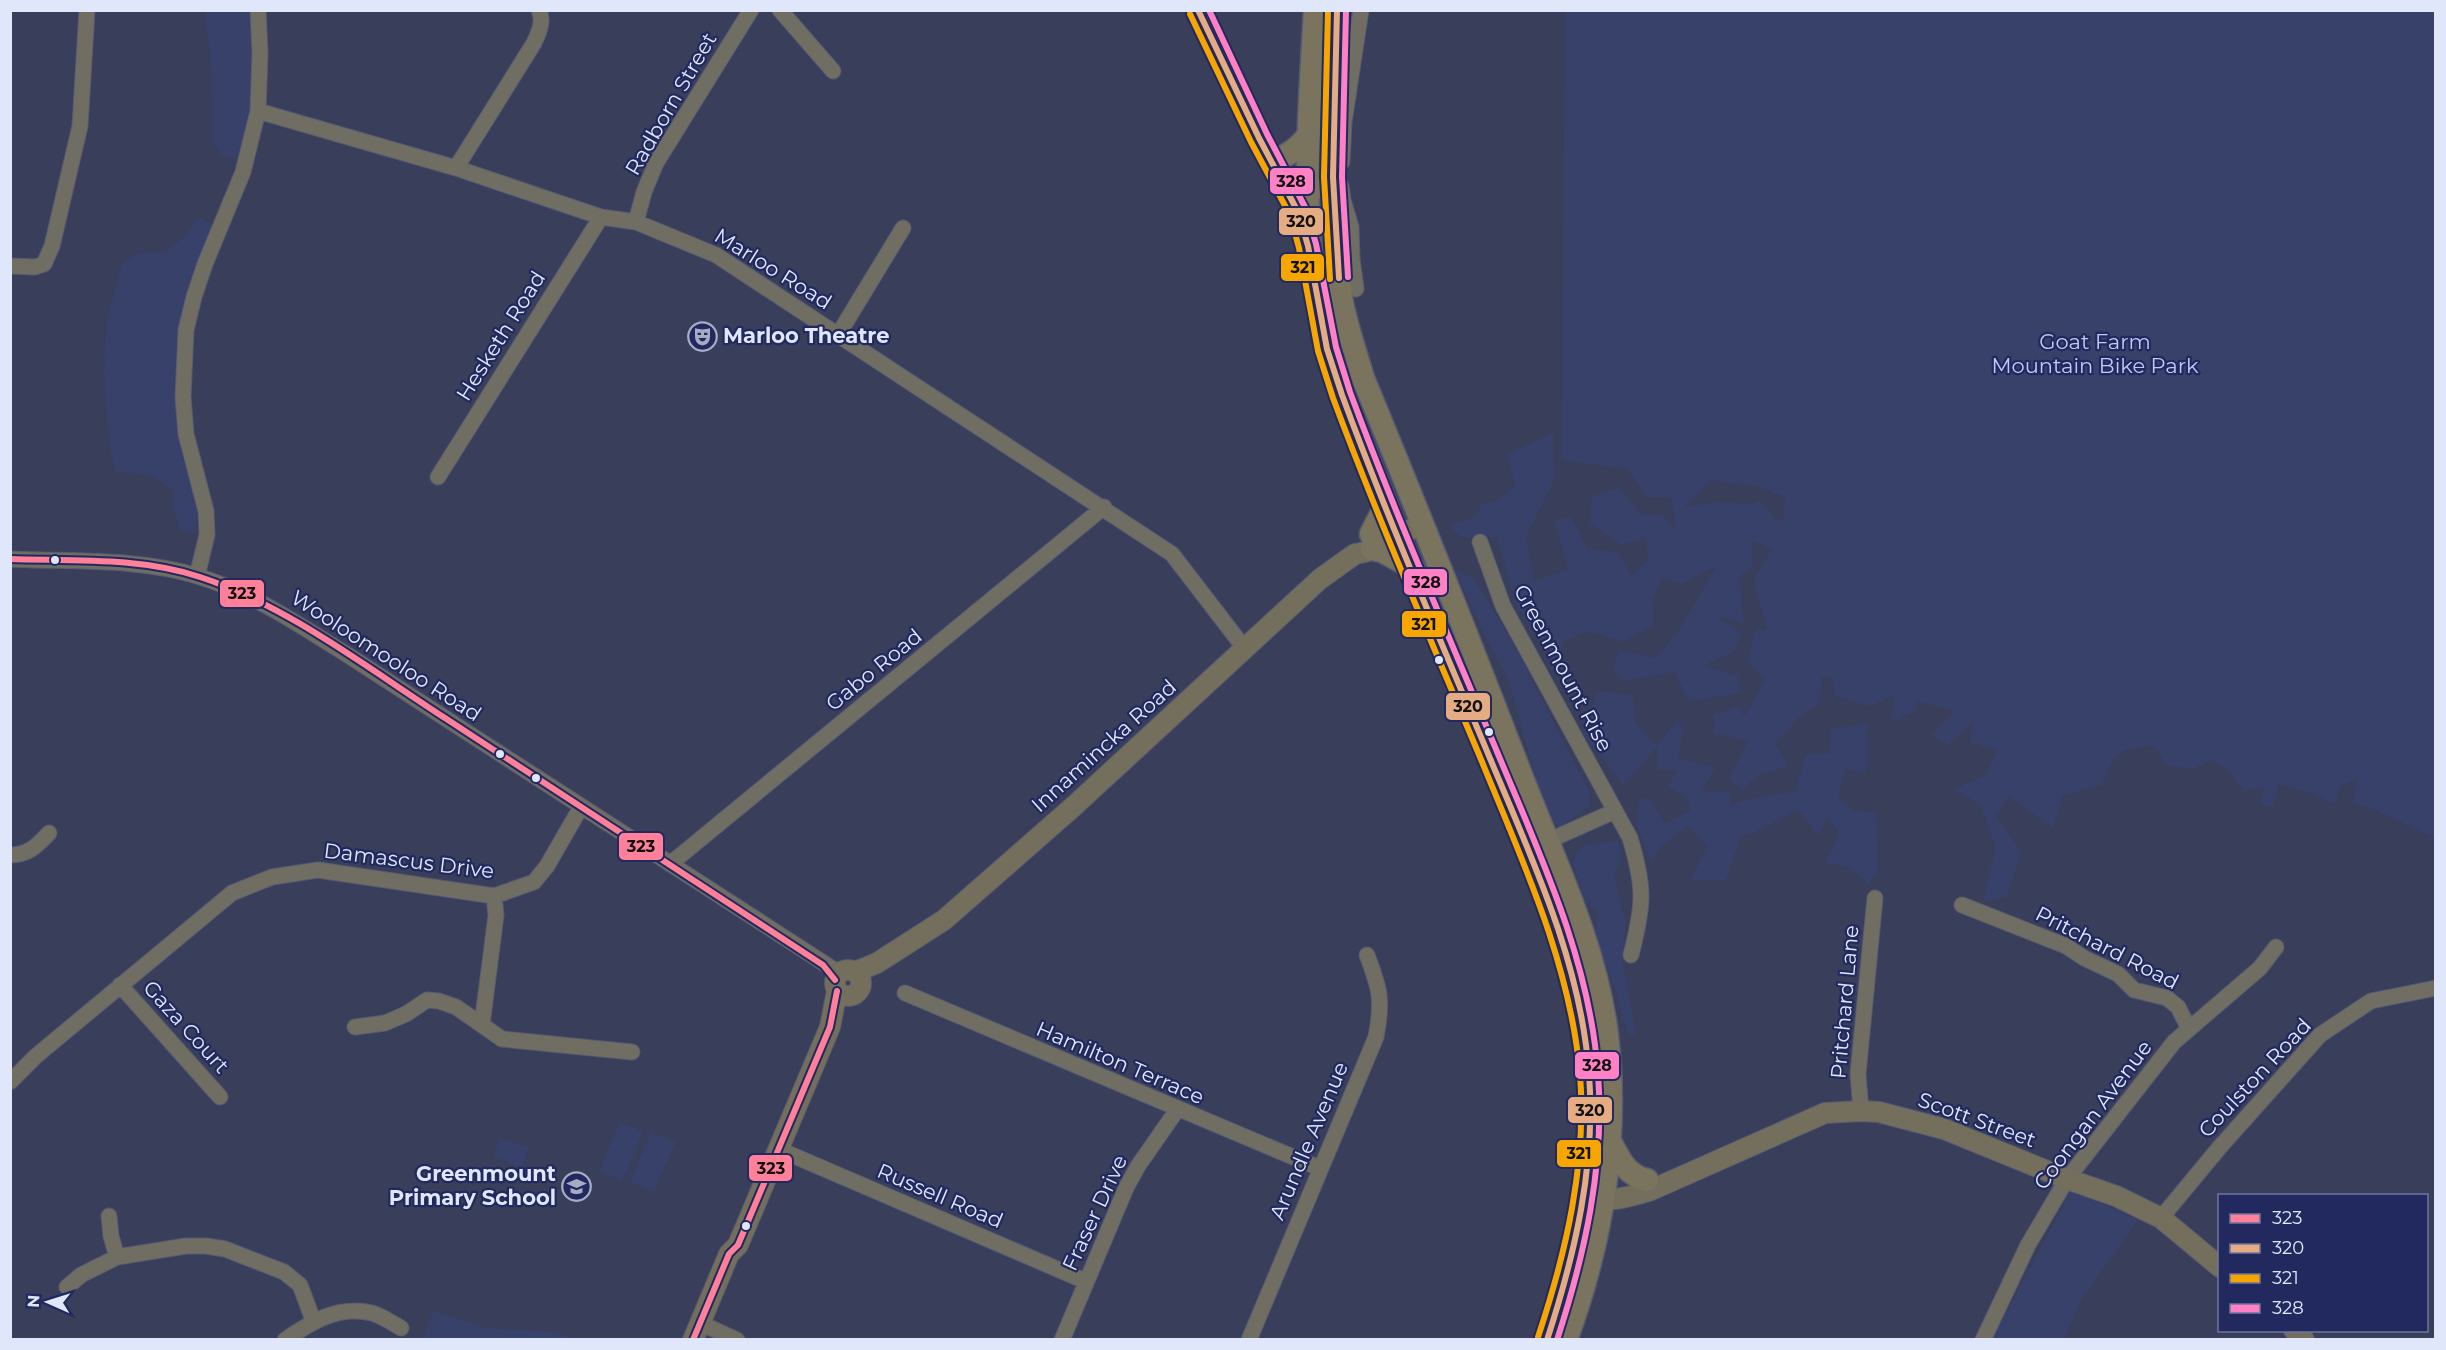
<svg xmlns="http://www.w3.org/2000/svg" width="2446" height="1350" font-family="Montserrat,sans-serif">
<rect width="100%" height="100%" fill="#393e5b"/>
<path fill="#37416a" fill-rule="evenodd" d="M205 11H251C255 58 253 115 237 160L221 155 213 140 212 73Z
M1565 11H2435V834L2431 836 2378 811 2352 803 2358 781 2356 780 2340 786 2335 804 2314 794 2279 784 2273 807 2261 804 2264 787 2244 791 2227 769 2213 760 2192 769 2165 765 2155 746C2117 748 2116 751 2102 785L2063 795 2053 828 2009 796 1996 815 2021 852 2007 897 1983 902 1996 847 1980 804 1954 789 1985 776 1997 751 1970 742 1974 720 1948 745 1931 736 1955 711 1916 701V711L1892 721 1894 695 1870 706 1834 696 1833 679 1822 676 1819 704 1799 717 1776 744 1788 767 1760 774 1742 790 1729 779 1748 741 1714 733V715L1737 707 1745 716 1765 680 1748 661 1755 630 1767 629 1753 580 1772 549 1752 540 1753 567 1739 577 1744 624 1715 615 1741 633 1735 651 1703 666 1737 676 1742 693 1689 701 1675 672 1624 681 1613 670 1619 650 1656 658 1677 633 1717 566 1681 584 1662 578 1652 601 1654 625 1621 642 1588 631 1563 642 1554 670 1536 632 1517 607 1497 537 1462 538 1449 526 1475 517 1482 504 1499 499 1515 487 1508 454 1553 433 1554 480 1526 537 1534 581 1568 569 1554 520 1571 517 1587 548 1619 553 1631 576 1649 560 1645 538 1621 545 1590 523 1592 496 1619 487 1640 514 1662 515 1677 531 1671 497H1646L1628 469 1561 460ZM1710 480 1756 486 1785 497 1783 520 1777 521 1760 500 1751 504 1715 502 1685 507Z
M199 218 215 226C208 241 198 256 193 272 176 326 170 384 179 440 184 473 201 501 196 534L180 530 172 507 173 490C149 472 144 474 115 472 106 435 100 354 108 317 112 299 118 281 122 264L139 253H165L185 236Z
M1455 570 1473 577 1514 645 1589 791 1591 805 1559 828 1543 804 1508 679 1487 640Z
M1598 691 1633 695 1635 723 1657 746 1677 721 1683 728 1678 758 1715 768 1702 791 1730 792V807C1747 797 1775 796 1796 791L1806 754 1830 753 1831 729 1867 723 1866 774 1846 768 1838 796 1852 811 1876 812 1878 870 1869 884 1851 868 1826 863 1839 832 1827 818 1819 836 1798 810 1757 831 1740 837 1726 880H1691L1707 846 1688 826 1660 847 1651 864 1636 823 1639 800 1649 797 1665 823 1690 811 1687 796 1668 788 1677 770H1657V747L1623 785 1582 732Z
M1618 840 1621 859 1614 875 1626 924 1623 964 1636 1034 1628 1035 1616 991 1595 936 1598 910 1582 901 1581 888 1572 861 1582 846Z
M620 1122 643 1132 622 1181 599 1171Z
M651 1132 676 1142 654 1191 630 1182Z
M500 1138 529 1148 522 1167 493 1157Z
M2071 1191 2138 1220 2082 1299 2064 1339H1992Z
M433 1311 487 1328 555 1332 573 1339H423Z"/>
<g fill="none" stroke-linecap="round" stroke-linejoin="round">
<defs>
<path id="minor" d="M780 10 833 71
M258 111 456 168 601 217 636 222 716 255 1172 554 1245 649
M1342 162 1344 122 1361 10
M456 168 534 43C539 32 544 22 539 10
M1341 186 1343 200 1351 227 1352 259 1356 289
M636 222 644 192 656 163 751 10
M10 266 35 267 44 264 52 246 80 126 87 10
M838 335 903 228
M438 477 601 217
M1480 542 1503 606 1630 838C1645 888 1644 904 1631 955
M10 559C71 562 140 558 197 576 251 592 296 623 343 652L839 973
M197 576 207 535 206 511 186 434 183 397 186 330 194 297 205 264 243 172 258 111 260 53 258 10
M1541 844 1615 811
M10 855C28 855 37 846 49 833
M670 864 1104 507
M1962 905 2066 946 2084 958 2118 974 2134 990 2167 998 2178 1007 2189 1029
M120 985 220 1097
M905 993 1319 1168
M482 1025 496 915 494 896
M355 1027 385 1023 406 1014 427 1000 439 1001 456 1007 502 1039 632 1052
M10 1082 36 1056 232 893 272 877 318 870 494 896 534 882 547 866 581 807
M1861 1111 1858 1074 1875 898
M778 1149 1085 1281
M109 1216 111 1236 117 1257
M2161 1218 2219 1148 2320 1035 2371 1001 2436 988
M67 1287 81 1275 117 1257 186 1246H206L225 1249 284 1272 300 1285 313 1320
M700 1323 737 1340
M285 1340C311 1322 338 1305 372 1313 382 1316 392 1323 401 1328
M1062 1340 1126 1188 1138 1166 1177 1110
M1249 1340 1376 1037C1383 1000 1380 989 1367 955
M1983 1340 2028 1245 2067 1179 2174 1042 2260 968 2276 947"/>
<path id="major" d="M1198 10 1272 162 1289 181 1306 187 1332 190
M835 983a13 13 0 1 1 26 0a13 13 0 1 1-26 0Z
M855 972 877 963 944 920 1074 806 1320 579 1355 554 1365 552 1422 524
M1589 1199C1610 1202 1629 1197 1649 1191L1825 1113 1861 1111 1879 1112 1944 1129 2067 1179 2116 1196 2161 1218 2220 1267
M2294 1330 2304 1340
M693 1340 729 1254 738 1245 830 1027 837 991"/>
<path id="highway" d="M1315 10C1309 124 1297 238 1327 349 1336 380 1349 411 1361 441 1378 484 1395 527 1413 570 1444 644 1474 720 1505 795 1538 873 1575 954 1586 1039 1599 1140 1581 1244 1547 1340
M1337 10C1332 108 1326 207 1342 303 1347 328 1356 354 1363 378 1418 511 1471 645 1523 780 1555 862 1596 946 1607 1035 1619 1139 1602 1242 1566 1340
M1301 223 1291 197 1272 162C1287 156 1300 148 1309 134
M1371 534 1386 504
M1372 549 1382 551 1413 568
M1610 1141C1620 1160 1626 1175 1647 1180"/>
</defs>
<use href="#minor" stroke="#565b72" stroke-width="17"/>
<use href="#major" stroke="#565b72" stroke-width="22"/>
<use href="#highway" stroke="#565b72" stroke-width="25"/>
<use href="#minor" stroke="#706d63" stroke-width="15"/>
<use href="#major" stroke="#746e5d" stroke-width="20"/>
<use href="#highway" stroke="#7a745e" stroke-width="22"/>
<defs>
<path id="bus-1" d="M10 559C73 561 139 557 200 577 286 605 369 669 445 718 571 801 697 883 823 965L835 980
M693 1340 729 1254 738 1245 830 1027 837 991"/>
<path id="bus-2" d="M1198 10 1259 138 1298 212 1308 246 1327 349 1342 395C1387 517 1439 637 1489 756 1532 859 1581 962 1589 1074 1596 1165 1575 1254 1547 1340
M1337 10 1333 177 1339 278"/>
<path id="bus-3" d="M1328 10 1324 177 1330 279
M1190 14 1251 142 1290 215 1299 248 1318 351 1333 398C1378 519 1430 638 1480 757 1522 860 1570 962 1580 1074 1587 1163 1566 1253 1538 1337"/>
<path id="bus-4" d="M1209 10 1267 134 1306 209 1316 244 1336 347 1350 392C1395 514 1448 634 1498 754 1541 857 1590 961 1598 1074 1605 1164 1585 1254 1557 1340
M1346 10 1342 177 1348 277"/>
</defs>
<use href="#bus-1" stroke="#21295e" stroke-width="10"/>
<use href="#bus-2" stroke="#21295e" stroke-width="10"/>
<use href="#bus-3" stroke="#21295e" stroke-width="10"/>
<use href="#bus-4" stroke="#21295e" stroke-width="10"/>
<use href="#bus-1" stroke="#ff8098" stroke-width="6"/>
<use href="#bus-2" stroke="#e5ac83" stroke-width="6"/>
<use href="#bus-3" stroke="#f7a600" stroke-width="6"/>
<use href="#bus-4" stroke="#ff80c5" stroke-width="6"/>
</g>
<defs>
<symbol id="theatre-ring" viewBox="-11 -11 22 22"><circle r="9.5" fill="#21295e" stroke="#a6acc3" stroke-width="1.5"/><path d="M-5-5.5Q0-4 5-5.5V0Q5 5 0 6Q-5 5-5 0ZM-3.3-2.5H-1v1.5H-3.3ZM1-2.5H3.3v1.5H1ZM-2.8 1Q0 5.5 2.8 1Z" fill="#a6acc3"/></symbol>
<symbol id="school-ring" viewBox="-11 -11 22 22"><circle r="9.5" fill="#21295e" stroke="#a6acc3" stroke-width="1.5"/><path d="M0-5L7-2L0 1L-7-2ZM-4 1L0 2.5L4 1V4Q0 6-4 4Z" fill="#a6acc3"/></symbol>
</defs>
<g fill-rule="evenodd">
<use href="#theatre-ring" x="686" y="320" width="33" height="33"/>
<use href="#school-ring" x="560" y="1170" width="33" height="33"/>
</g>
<g fill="#e1e7fb" stroke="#21295e" stroke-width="2">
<circle cx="55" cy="560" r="5"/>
<circle cx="1439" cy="660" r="5"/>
<circle cx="1489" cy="732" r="5"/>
<circle cx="500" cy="754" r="5"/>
<circle cx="536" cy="778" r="5"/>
<circle cx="746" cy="1226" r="5"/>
</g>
<g text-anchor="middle" stroke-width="4.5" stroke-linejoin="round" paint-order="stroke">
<g font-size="21" fill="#e1e7fb" stroke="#21295e">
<text transform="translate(671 104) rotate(-60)" y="7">Radborn Street</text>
<text transform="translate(773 269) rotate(32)" y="7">Marloo Road</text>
<text transform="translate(501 336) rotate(-58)" y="7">Hesketh Road</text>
<text transform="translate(386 656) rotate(33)" y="7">Wooloomooloo Road</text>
<text transform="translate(1563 668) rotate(62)" y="7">Greenmount Rise</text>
<text transform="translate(874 670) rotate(-39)" y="7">Gabo Road</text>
<text transform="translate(1104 746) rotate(-42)" y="7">Innamincka Road</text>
<text transform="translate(409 861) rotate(7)" y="7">Damascus Drive</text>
<text transform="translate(2107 948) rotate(27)" y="7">Pritchard Road</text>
<text transform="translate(1845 1002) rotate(-85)" y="7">Pritchard Lane</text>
<text transform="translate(186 1027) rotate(48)" y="7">Gaza Court</text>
<text transform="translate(1120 1063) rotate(23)" y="7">Hamilton Terrace</text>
<text transform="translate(2255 1078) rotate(-47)" y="7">Coulston Road</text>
<text transform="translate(2093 1115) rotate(-53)" y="7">Coongan Avenue</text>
<text transform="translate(1977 1120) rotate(20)" y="7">Scott Street</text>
<text transform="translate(1309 1141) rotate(-67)" y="7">Arundle Avenue</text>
<text transform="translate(940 1196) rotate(23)" y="7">Russell Road</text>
<text transform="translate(1095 1213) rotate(-65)" y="7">Fraser Drive</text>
</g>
<g font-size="21" font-weight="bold" fill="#e1e7fb" stroke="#21295e" text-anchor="start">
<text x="723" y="343">Marloo Theatre</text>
<text x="556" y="1181" text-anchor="end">Greenmount<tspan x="556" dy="24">Primary School</tspan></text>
</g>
<g font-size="21" fill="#bfcbf6" stroke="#21295e">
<text x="2095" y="349">Goat Farm<tspan x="2095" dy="24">Mountain Bike Park</tspan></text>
</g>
</g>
<g stroke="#21295e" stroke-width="2">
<rect x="1269" y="167" width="45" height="28" rx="6" fill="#ff80c5"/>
<rect x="1278" y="207" width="46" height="29" rx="6" fill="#e5ac83"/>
<rect x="1280" y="253" width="45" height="29" rx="6" fill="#f7a600"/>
<rect x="1403" y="568" width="45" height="28" rx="6" fill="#ff80c5"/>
<rect x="219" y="579" width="46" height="29" rx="6" fill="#ff8098"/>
<rect x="1401" y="610" width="46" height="28" rx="6" fill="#f7a600"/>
<rect x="1445" y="692" width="46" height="29" rx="6" fill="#e5ac83"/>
<rect x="618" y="832" width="46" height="29" rx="6" fill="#ff8098"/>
<rect x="1574" y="1051" width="46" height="29" rx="6" fill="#ff80c5"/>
<rect x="1567" y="1096" width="46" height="28" rx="6" fill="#e5ac83"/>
<rect x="1556" y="1139" width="46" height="29" rx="6" fill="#f7a600"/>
<rect x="748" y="1154" width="45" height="28" rx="6" fill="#ff8098"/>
</g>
<g font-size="16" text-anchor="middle" font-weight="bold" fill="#111">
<text x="1291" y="187">328</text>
<text x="1301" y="227">320</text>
<text x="1303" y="273">321</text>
<text x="1426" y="588">328</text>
<text x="242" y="599">323</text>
<text x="1424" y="630">321</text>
<text x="1468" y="712">320</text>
<text x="641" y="852">323</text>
<text x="1597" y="1071">328</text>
<text x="1590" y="1116">320</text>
<text x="1579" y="1159">321</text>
<text x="771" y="1174">323</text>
</g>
<rect width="2446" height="1350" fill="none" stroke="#e1e7fb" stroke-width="24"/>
<rect x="2218" y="1194" width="210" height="138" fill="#21295e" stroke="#6e759d" stroke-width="1.5"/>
<rect x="2230" y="1214" width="30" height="9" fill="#ff8098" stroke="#6e759d" stroke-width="1.5"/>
<text x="2272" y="1224" font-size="18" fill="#e1e7fb">323</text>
<rect x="2230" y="1244" width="30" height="9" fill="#e5ac83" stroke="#6e759d" stroke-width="1.5"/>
<text x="2272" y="1254" font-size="18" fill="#e1e7fb">320</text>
<rect x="2230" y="1274" width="30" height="9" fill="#f7a600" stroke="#6e759d" stroke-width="1.5"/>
<text x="2272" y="1284" font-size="18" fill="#e1e7fb">321</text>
<rect x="2230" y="1304" width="30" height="9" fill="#ff80c5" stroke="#6e759d" stroke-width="1.5"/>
<text x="2272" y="1314" font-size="18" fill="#e1e7fb">328</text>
<g transform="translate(48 1302) rotate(273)" stroke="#21295e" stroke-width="4.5" paint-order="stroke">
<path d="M0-4.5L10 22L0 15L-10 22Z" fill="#e1e7fb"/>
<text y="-9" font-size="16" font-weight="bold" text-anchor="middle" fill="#e1e7fb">N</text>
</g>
</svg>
